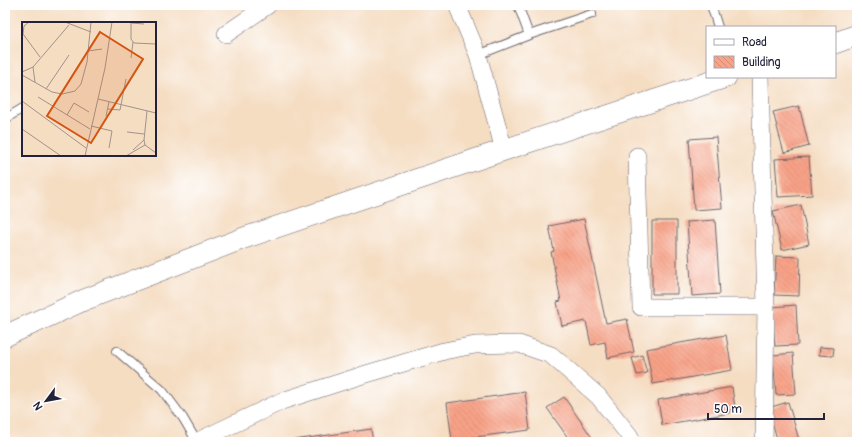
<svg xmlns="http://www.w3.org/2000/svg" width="862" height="447" font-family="Pangolin,sans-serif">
<defs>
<pattern id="building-back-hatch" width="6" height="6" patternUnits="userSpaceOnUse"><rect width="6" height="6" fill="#f8a287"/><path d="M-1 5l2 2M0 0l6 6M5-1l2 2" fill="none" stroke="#d48b75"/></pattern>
</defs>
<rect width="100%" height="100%" fill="#fff"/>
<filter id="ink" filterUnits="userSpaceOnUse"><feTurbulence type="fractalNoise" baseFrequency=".025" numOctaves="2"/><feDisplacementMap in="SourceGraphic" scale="8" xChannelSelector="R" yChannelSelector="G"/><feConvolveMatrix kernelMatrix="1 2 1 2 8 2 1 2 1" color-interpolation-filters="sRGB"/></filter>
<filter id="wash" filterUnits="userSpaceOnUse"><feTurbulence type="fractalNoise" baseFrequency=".012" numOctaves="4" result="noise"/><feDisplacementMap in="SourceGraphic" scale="16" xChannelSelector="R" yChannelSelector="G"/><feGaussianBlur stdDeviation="0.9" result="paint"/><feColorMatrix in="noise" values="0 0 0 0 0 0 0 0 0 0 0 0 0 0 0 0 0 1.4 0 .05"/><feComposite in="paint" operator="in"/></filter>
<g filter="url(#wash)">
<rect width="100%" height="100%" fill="#f5ddc2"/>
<g id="blocks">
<path fill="url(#building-back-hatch)" d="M799 106 809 146 784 153 773 112Z
M716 137 722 208 694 210 689 139Z
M809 157 812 195 778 197 775 159Z
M801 205 809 244 782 250 773 211Z
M584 219 606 323 627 319 634 352 608 358 605 342 591 345 586 321 562 326 557 302 561 301 551 252 554 251 549 226Z
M715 220 720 294 692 296 687 222Z
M652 221H677V294H652Z
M776 256 800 257 799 296 774 295Z
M796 305 798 345 775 346 772 307Z
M726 335 732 370 653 384 646 349Z
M820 347 834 348 833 356 819 355Z
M793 353 796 394 776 395 773 355Z
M642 355 647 373 637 375 632 358Z
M732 387 735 408 729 410 730 413 662 425 658 400Z
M525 392 530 430 452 440 447 403Z
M564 397 595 442H571L547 408Z
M788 402 799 440 792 442H778L768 408Z
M371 429 373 442H287V441Z"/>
</g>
</g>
<g filter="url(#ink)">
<use href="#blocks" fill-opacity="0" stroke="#6c636a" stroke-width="1"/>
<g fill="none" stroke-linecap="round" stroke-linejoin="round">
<defs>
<path id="service" d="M518 5 529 35
M711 5 718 27
M478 55 529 35 592 14
M5 119 23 108
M117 351 162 390 183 418 197 442"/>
<path id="minor" d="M457 5 478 55 504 150
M226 34 268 5
M760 77 766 307 764 442
M637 156 641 307H766
M196 442 282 401 363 375 444 351 475 345 519 344 551 355 598 396 629 435 633 442"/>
<path id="tertiary" d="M835 43 857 35
M5 336 84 300 244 238 504 150 726 77"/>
</defs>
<use href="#service" stroke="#6c636a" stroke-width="10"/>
<use href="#minor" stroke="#6c636a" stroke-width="18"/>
<use href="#tertiary" stroke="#6c636a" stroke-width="22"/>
<use href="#service" stroke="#fff" stroke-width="8"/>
<use href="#minor" stroke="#fff" stroke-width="17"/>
<use href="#tertiary" stroke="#fff" stroke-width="21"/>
</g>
</g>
<g transform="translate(22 22)">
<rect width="134" height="134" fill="#f5ddc2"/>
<path fill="none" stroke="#a1928c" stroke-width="1" d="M7 0 2 4 1 12 18 35M43 0 69 10M109 0V17L112 21 134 22M109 1 122 2M66 29 80 27M109 36 111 20M0 50 11 45M0 53 30 70 40 72 53 69 59 62 65 40 69 0M13 60 11 45 47 3M24 67 47 33M16 75 68 107M76 77 134 91M0 79 64 126M86 87 98 88 104 57M125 89 122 118 123 123 134 131M45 93 52 81 67 90M84 94 87 80M69 104 90 109 87 126M0 107 39 134M105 110 122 112M111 128 122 118M63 134 83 46 90 0M104 134 123 123"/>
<path fill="#d45411" fill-opacity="0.15" stroke="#d45411" stroke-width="2" d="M78 10 121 37 69 121 25 94Z"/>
<rect width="134" height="134" fill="none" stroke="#22223b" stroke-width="2"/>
</g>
<rect width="862" height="447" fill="none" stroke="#fff" stroke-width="20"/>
<rect x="706" y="26" width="130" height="52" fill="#ffffff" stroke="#a7a7b1"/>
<rect x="714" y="39" width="20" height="6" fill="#ffffff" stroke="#a7a7b1"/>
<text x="742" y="46" font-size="12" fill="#22223b">Road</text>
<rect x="714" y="56" width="20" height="12" fill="url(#building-back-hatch)" stroke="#a7a7b1"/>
<text x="742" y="66" font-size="12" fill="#22223b">Building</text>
<g transform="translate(46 401) rotate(238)" stroke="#ffffff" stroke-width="3" paint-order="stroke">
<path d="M0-3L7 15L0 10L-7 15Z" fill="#22223b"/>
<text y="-6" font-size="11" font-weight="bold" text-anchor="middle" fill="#22223b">N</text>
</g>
<path d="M708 413v6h116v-6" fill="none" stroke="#22223b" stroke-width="2"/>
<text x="714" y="413" font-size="12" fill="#22223b" stroke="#ffffff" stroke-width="3" paint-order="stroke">50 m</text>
</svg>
